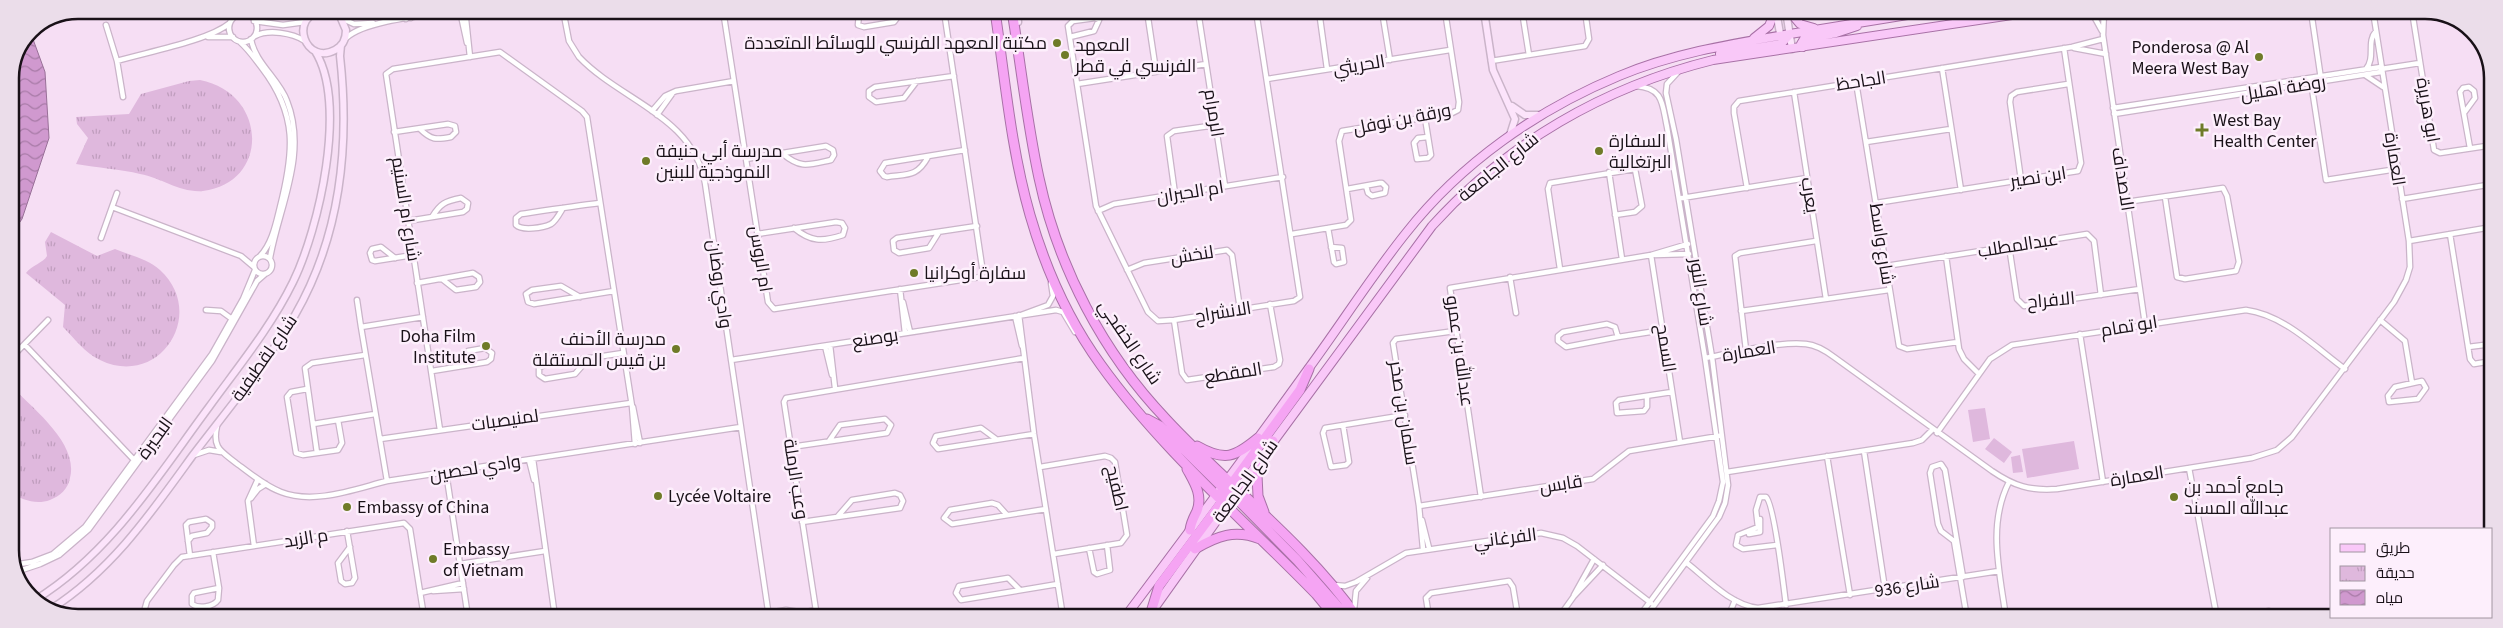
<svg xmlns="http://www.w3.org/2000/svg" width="2503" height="628" font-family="'Source Sans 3',Cairo,sans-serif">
<defs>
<pattern id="park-tufts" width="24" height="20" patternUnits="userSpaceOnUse" patternTransform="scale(1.25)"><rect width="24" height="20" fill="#dfb8dd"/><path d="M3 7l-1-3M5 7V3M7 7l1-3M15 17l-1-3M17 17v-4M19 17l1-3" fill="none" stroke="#bf9dbd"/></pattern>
<pattern id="water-waves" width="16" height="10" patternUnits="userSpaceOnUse" patternTransform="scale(1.25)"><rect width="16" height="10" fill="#d099cf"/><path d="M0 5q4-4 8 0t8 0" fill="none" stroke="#a87ba7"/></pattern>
</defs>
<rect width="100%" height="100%" fill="#f6def4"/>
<path fill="#dfb8dd" d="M1985 408 1990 439 1973 442 1968 410Z
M1994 438 2012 452 2004 463 1985 449Z
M2074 441 2079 469 2027 478 2022 449Z
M2020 455 2023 472 2013 473 2011 457Z"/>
<path fill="url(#park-tufts)" d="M200 80C268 93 270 183 203 191 180 193 162 178 140 174 121 169 97 168 76 164L88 138 77 124 76 117 129 114 141 94 189 81Z
M51 232 97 256 115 249C129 255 148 259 160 270 208 314 159 389 100 360 85 353 74 338 63 327L65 305 26 273C32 265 43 263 47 256L45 242Z
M10 385C32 408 79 443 70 478 68 489 60 496 50 500 36 505 22 500 10 492Z"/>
<path fill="url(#water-waves)" stroke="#997098" d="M30 31 45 72 49 138 22 219 10 236V78Z"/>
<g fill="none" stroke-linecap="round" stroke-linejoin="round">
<defs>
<path id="street" d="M405 10 406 19
M410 10 411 18
M465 10 470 57
M563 10 569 41 579 57C621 101 693 116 705 183L769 617
M723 10 768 302 774 309 980 277 983 273 944 11
M767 10 778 15 806 10
M879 10 859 14 858 25 864 27 894 22 903 10
M460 11 467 43
M1147 11 1156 71
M1198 11 1225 186
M1319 11 1327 69
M1382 11 1390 60
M1522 11 1529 55
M2091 11 2102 31
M2104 11 2103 35 2145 324
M2311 11 2321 79
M2412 11 2434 150 2440 153 2493 145
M1445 12 1453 11
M229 28a14 14 0 1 1 28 0a14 14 0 1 1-28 0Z
M2311 15 2333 11
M341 18 354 24 373 23
M254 21 283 25 305 22
M106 25 117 61 123 97
M255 36C269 29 292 33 305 41
M208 37H233
M1070 37 1094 31 1099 20 1095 18 1073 21 1068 26 1096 206 1148 312 1158 321 1174 320 1294 301 1300 297 1256 11
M2478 37 2480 43
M346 38C367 19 432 15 462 10
M251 39C255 63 279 79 287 101 308 154 279 207 270 258
M240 42C249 50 255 59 262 68 298 115 294 152 280 207 276 223 272 244 260 256
M2074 48 2106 54
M117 61C147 52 208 41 230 23
M1491 61 1585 46 1589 39 1585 11
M1942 68 1961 190
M2366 69C2376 57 2366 42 2376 31
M2381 69 2420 63
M2365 75 2383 87
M1267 79 1450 50
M917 81 904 98 876 102 869 97V91L875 87 954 76
M1856 82 1899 346 1907 349 1958 342
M2311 82 2326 180 2397 169
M1077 84 1206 64
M1636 86C1664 88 1662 104 1667 127L1705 358 1723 482 1719 501 1713 516 1638 618
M1794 92 1826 299
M2113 108 2381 67
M652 111 665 96 676 91 734 81
M2464 113 2475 98 2474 91 2469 87 2463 88 2460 92 2470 148
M2114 114 2381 72
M657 115 672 94
M1425 118 1431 155 1428 158 1417 159 1414 143 1418 138 1428 137
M394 132 448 124 455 126 456 132 451 137C436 140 431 140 420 129
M1866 142 1951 129
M928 157C917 177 908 174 887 177L884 176 880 171 885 163 965 150
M746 159 826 146 833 150 834 155 831 160C808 165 801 169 783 154
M1609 172 1622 259
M2021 180 2010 102 2011 96 2017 92 2068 84
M1747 188 1734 113V107L1739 101 2072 47 2103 39
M1347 189 1380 183H1382L1386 187 1385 193 1372 196 1368 193 1366 186
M1175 194 1167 136 1174 131 1216 125
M1682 198 1807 178
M2402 199 2493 184
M2126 202 2223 188 2227 196 2239 262 2236 271 2185 279 2177 277 2165 197
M1876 203 2078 171 2081 163 2064 48
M112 207 241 256 254 267
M563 208C560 213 556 221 551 224 543 228 522 231 516 225V218L521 214C548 210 574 206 600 203
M1098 211 1114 204 1283 177
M408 221 463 212 467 209 468 203 461 198C445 201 440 204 432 217
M1328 228 1334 262 1336 264 1344 262 1342 248 1331 247
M939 232 929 248 899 253 894 250 893 241 897 238 977 226
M757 234 836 222 842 223 845 228 843 235C822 242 811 242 794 228
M1292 234 1346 225 1351 220 1339 141 1342 131 1452 113 1458 110 1459 102 1445 11
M2450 234 2470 359 2474 364 2492 361
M101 238 117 193
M2409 241 2492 227
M2009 246 2017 299 2024 306 2140 289
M1651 255 1680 442
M1655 255 1689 254
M254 265a9 9 0 1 1 18 0a9 9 0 1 1-18 0Z
M1946 256 1959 349 1964 359 1979 374
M395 258 381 247 372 249 370 253 372 260 375 261 413 255
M1886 266 2087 234 2094 241 2101 295
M1560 269 1548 189 1550 183 1635 169 1642 206 1635 212 1615 215
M1127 270 1144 263 1227 250 1232 255 1240 309
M1510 277 1516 313
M417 283 473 273 479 277 480 282 476 287 456 290 442 279
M900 289 905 333
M580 297 561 286 532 290 526 294 528 302 534 304 614 291
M357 300 361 327
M903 302 910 332
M206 310 221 311 232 319
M1741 311 1889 290
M1019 315 1034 434 1063 617
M1021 315 1048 305 1053 296 1051 283
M1015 316 1022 346
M1174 320 1182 373 1187 380 1274 367 1279 364 1280 360 1270 304
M2380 320 2405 341 2412 383
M1607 324 1615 327 1618 337 1566 347 1558 341V336L1563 332Z
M2080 334 2103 482
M1618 337 1663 330
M25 345 136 462
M830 345 835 388
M825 346 832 375
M2468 347 2492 344
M1746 350 1735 256 1740 253 1816 241
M589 358 575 374 545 379 539 375V368L544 365 623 353
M1705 358C1734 353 1778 341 1806 344 1817 345 1826 351 1834 357L1992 471C2014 486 2030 491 2057 489L2252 458 2277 450 2292 437 2394 302 2406 280 2410 267 2409 241 2373 11
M10 359 48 320
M731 360 1056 310 1063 312 1075 332
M432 371 487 362 491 359 492 353 485 348 468 351 457 366
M2422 381 2426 388 2418 399 2389 402 2388 396 2395 387Z
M307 389 291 392 287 397 296 453 303 455 338 450 342 443 338 420
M1647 396V407L1644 411 1617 413 1616 403 1619 400 1672 392
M633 407 640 443
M313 424 375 414
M1343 425 1349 462 1346 465 1331 467 1323 433 1325 428 1405 415
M217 426C212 448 221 451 236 463 251 474 265 486 281 492 314 505 355 489 387 481L741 427
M440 430 386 74 393 69 500 52 582 111 587 117 632 406 635 444
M1937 433 1990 359 2012 345 2246 310C2284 315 2315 347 2345 369
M380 439 631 403
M996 439 981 428 936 436 933 443 938 449 1034 434
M791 447 887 433 891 425 885 419 840 425 829 441
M1864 451 1885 589
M317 453 305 368 312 363 365 355
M194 455 209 450 221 452
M1827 456 1850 595
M533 459 555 617
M529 460 534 480
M1040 467 1105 456 1111 458 1115 462 1127 535 1121 543 1054 554
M2189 468 2217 618
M446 472 468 617
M1727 472 1913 443 1922 440 1933 429
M387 481 361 327 423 317
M1481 497 1450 288 1651 255 1688 244
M251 498 258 489 266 484
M1419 506 1593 479 1629 451 1719 436
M1007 515 998 505 992 503 950 510 944 518 952 524 1046 509
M1422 520 1429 548
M802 522 900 508 903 501 900 495 895 493 852 500 838 516
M347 531 355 578 352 583 345 584 341 581 338 563 350 547
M1749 534 1760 532V519
M188 541 192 536 207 533 212 527V523L206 519 189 522 186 525 190 556
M1777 545 1743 549 1736 545 1738 535 1758 527 1756 510 1760 497H1766C1774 503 1784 589 1786 605
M254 546 248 501 258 479
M1089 548 1094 572 1097 574 1110 570 1107 545
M1423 549 1419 506 1393 343 1396 339 1455 331
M213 552 219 588 218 600C213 607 199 609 192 604V596L194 593 219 588
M1687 563C1707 579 1731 605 1758 608L1999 571
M460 564 545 551
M13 565 32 562 53 554 85 527 212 354 243 299 255 270
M16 572 40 564 59 555 89 529 212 361 257 281 265 274
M1963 577 1945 470 1941 464 1932 467 1930 473 1938 524 1941 531 1954 541 1967 618
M1334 585 1345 586 1356 582 1406 553 1541 533 1563 538 1577 546 1651 603
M1020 590 1008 578 959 586 956 593 961 600 1058 584
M433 591 464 589
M420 593 463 583
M1574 595 1594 559
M1770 608 1771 618
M1354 611 1356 591 1367 578
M768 613 786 610 799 612
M2262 614H2268L2273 618
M145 617V608L147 601 174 565 182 557 404 523 410 529 424 617
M365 617H370
M675 617H686
M782 617 816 610
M817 617 784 402 786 398 1024 358
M1429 617 1426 598 1431 593 1509 581 1513 587 1518 617
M1559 617 1574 596 1603 565
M1645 618 1719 517 1725 503 1728 485 1712 357 1676 139 1666 93 1667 84 1678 72
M1732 618 1731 610 1735 600
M2006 618C2000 573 1987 525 2009 482
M2230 618 2269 611 2276 618"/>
<path id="secondary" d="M323 10C287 17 306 66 335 50 343 46 346 39 346 30L340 16 326 10
M1017 11 1018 22
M1484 11 1493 70 1515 119 1510 135
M1776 11 1781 39
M1786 11 1792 49
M1512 106 1525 115H1542
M35 600C111 553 157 477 209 407 238 367 271 327 293 282 319 229 348 103 315 51
M51 609C112 570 151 513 193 455 228 409 266 364 295 315 341 235 350 146 340 56L341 45"/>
<path id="primary" d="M1789 11 1800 24 1814 28
M1754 38 1769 26 1775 11
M1803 47 1801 44 1804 39 1836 33 1857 26
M1720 54 1781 44 1790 34
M1271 445 1432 226C1507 143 1604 87 1713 60L2039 11
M1125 617C1186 536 1247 454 1306 372 1340 326 1370 278 1406 233 1461 163 1537 110 1619 76 1674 53 1731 44 1790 34 1837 26 1885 19 1932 11
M1148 617 1264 454"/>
<path id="highway" d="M995 11C1005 79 1011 149 1030 215 1045 267 1069 321 1101 365 1162 450 1243 519 1316 594L1335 617
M1012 11C1021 66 1027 123 1039 178 1058 267 1103 353 1166 419 1227 485 1306 544 1357 617
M1147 419 1160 426 1222 487 1231 490
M1197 446C1225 462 1235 457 1258 438
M1187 469C1194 482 1203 495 1197 511 1194 517 1191 522 1190 530
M1230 489 1233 482 1300 390 1309 369
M1217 494 1228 493 1234 496 1297 560 1347 617
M1264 512 1258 496 1257 475 1273 441
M1195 549C1217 536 1235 529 1260 539
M1151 612 1159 586 1226 496"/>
</defs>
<use href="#street" stroke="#cab4c9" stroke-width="7"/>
<use href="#secondary" stroke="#cab4c9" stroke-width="9"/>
<use href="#primary" stroke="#a871a6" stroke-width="10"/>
<use href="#highway" stroke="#a871a6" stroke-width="11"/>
<use href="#street" stroke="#fff" stroke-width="4.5"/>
<use href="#secondary" stroke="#fce4fb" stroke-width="6"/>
<use href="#primary" stroke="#f9c8f8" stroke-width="8"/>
<use href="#highway" stroke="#f5a4f3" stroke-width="9"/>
</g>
<g fill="#6f7b28" stroke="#fdeffc" stroke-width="2">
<circle cx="1057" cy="43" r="5"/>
<circle cx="1065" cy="55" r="5"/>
<circle cx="2259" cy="57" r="5"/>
<path d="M2199.5 122.5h5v5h5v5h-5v5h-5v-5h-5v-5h5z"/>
<circle cx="1599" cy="151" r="5"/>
<circle cx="646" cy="161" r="5"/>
<circle cx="914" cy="273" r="5"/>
<circle cx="486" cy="346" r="5"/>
<circle cx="676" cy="349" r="5"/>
<circle cx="658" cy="496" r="5"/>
<circle cx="2174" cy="497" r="5"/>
<circle cx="347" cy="507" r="5"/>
<circle cx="433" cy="559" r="5"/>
</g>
<g text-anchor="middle" stroke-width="5" stroke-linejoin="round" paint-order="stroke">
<g font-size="18" fill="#191118" stroke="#fdeffc" text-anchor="start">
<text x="1047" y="49" text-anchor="end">مكتبة المعهد الفرنسي للوسائط المتعددة</text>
<text x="1075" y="51">المعهد<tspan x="1075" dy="21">الفرنسي في قطر</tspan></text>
<text x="2249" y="53" text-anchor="end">Ponderosa @ Al<tspan x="2249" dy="21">Meera West Bay</tspan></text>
<text x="2213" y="126">West Bay<tspan x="2213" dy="21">Health Center</tspan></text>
<text x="1609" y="147">السفارة<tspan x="1609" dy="21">البرتغالية</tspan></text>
<text x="656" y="157">مدرسة أبي حنيفة<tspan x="656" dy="21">النموذجية للبنين</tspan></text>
<text x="924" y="279">سفارة أوكرانيا</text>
<text x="476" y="342" text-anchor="end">Doha Film<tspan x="476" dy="21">Institute</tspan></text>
<text x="666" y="345" text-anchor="end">مدرسة الأحنف<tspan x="666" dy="21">بن قيس المستقلة</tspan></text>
<text x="2184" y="493">جامع أحمد بن<tspan x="2184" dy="21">عبدالله المسند</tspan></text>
<text x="668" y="502">Lycée Voltaire</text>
<text x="357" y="513">Embassy of China</text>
<text x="443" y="555">Embassy<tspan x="443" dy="21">of Vietnam</tspan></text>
</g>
<g font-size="18" fill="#191118" stroke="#fdeffc">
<text transform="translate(1359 65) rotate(-9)" y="6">الحريثي</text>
<text transform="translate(1861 81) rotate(-9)" y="6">الجاحظ</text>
<text transform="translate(2283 88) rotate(-9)" y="6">روضة اهليل</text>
<text transform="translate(2428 110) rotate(80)" y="6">ابو هريرة</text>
<text transform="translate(1214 113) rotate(81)" y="6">الرمرام</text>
<text transform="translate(1402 119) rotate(-11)" y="6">ورقة بن نوفل</text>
<text transform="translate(2395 159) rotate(81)" y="6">العمارة</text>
<text transform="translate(1498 167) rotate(-39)" y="6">شارع الجامعة</text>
<text transform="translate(2038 177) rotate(-9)" y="6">ابن نصير</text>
<text transform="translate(2123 179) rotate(81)" y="6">الاصداف</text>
<text transform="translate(1190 192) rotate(-9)" y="6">ام الحيران</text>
<text transform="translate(1810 195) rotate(81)" y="6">يعرب</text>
<text transform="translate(406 209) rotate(81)" y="6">شارع ام السنيم</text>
<text transform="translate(1882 244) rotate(81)" y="6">شارع واسط</text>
<text transform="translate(2018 245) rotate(-9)" y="6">عبدالمطلب</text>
<text transform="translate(1192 255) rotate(-9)" y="6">لنخش</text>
<text transform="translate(761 259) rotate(81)" y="6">ام الروس</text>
<text transform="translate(720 284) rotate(82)" y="6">وادي روضان</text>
<text transform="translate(1701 292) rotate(81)" y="6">شارع النور</text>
<text transform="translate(2051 300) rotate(-5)" y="6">الافراح</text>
<text transform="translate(1223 312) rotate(-9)" y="6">الانشراح</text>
<text transform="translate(2129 326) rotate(-9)" y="6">ابو تمام</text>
<text transform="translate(875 338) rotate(-9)" y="6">بوصنع</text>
<text transform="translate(1130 342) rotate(56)" y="6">شارع الخفجي</text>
<text transform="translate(1666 348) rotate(81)" y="6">السمح</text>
<text transform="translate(1460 351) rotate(82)" y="6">عبدالله بن عمرو</text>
<text transform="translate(1749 351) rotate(-9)" y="6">العمارة</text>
<text transform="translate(264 358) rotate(-55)" y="6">شارع لقطيفية</text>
<text transform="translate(1233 373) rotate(-9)" y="6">المقطع</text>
<text transform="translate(1404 413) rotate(81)" y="6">سلمان بن صخر</text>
<text transform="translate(505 420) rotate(-8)" y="6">لمنيصبات</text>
<text transform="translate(155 438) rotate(-54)" y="6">البحيرة</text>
<text transform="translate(475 468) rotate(-9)" y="6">وادي لحصين</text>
<text transform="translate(2137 476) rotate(-9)" y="6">العمارة</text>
<text transform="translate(796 479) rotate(81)" y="6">وعب الرملة</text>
<text transform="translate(1245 481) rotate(-54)" y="6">شارع الجامعة</text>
<text transform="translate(1561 484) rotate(-9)" y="6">قابس</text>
<text transform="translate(1117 488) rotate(77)" y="6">اطفيح</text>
<text transform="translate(306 538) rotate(-9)" y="6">م الزبد</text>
<text transform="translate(1505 538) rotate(-7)" y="6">الفرغاني</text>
<text transform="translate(1907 586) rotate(-9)" y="6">شارع 936</text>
</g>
</g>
<path d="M0 0H2503V628H0ZM78 19H2425A59 59 0 0 1 2484 78V550A59 59 0 0 1 2425 609H78A59 59 0 0 1 19 550V78A59 59 0 0 1 78 19Z" fill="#ebddea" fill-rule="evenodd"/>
<path fill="none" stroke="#191118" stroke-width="2.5" d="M78 19H2425A59 59 0 0 1 2484 78V550A59 59 0 0 1 2425 609H78A59 59 0 0 1 19 550V78A59 59 0 0 1 78 19Z"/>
<rect x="2330" y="528" width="162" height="90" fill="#fdeffc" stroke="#a296a1"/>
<rect x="2340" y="544" width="25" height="8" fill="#f9c8f8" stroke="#a296a1"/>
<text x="2376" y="553" font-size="15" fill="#191118">طريق</text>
<rect x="2340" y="566" width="25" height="15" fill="url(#park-tufts)" stroke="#a296a1"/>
<text x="2376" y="578" font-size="15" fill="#191118">حديقة</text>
<rect x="2340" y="590" width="25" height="15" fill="url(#water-waves)" stroke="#a296a1"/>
<text x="2376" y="603" font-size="15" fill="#191118">مياه</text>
</svg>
